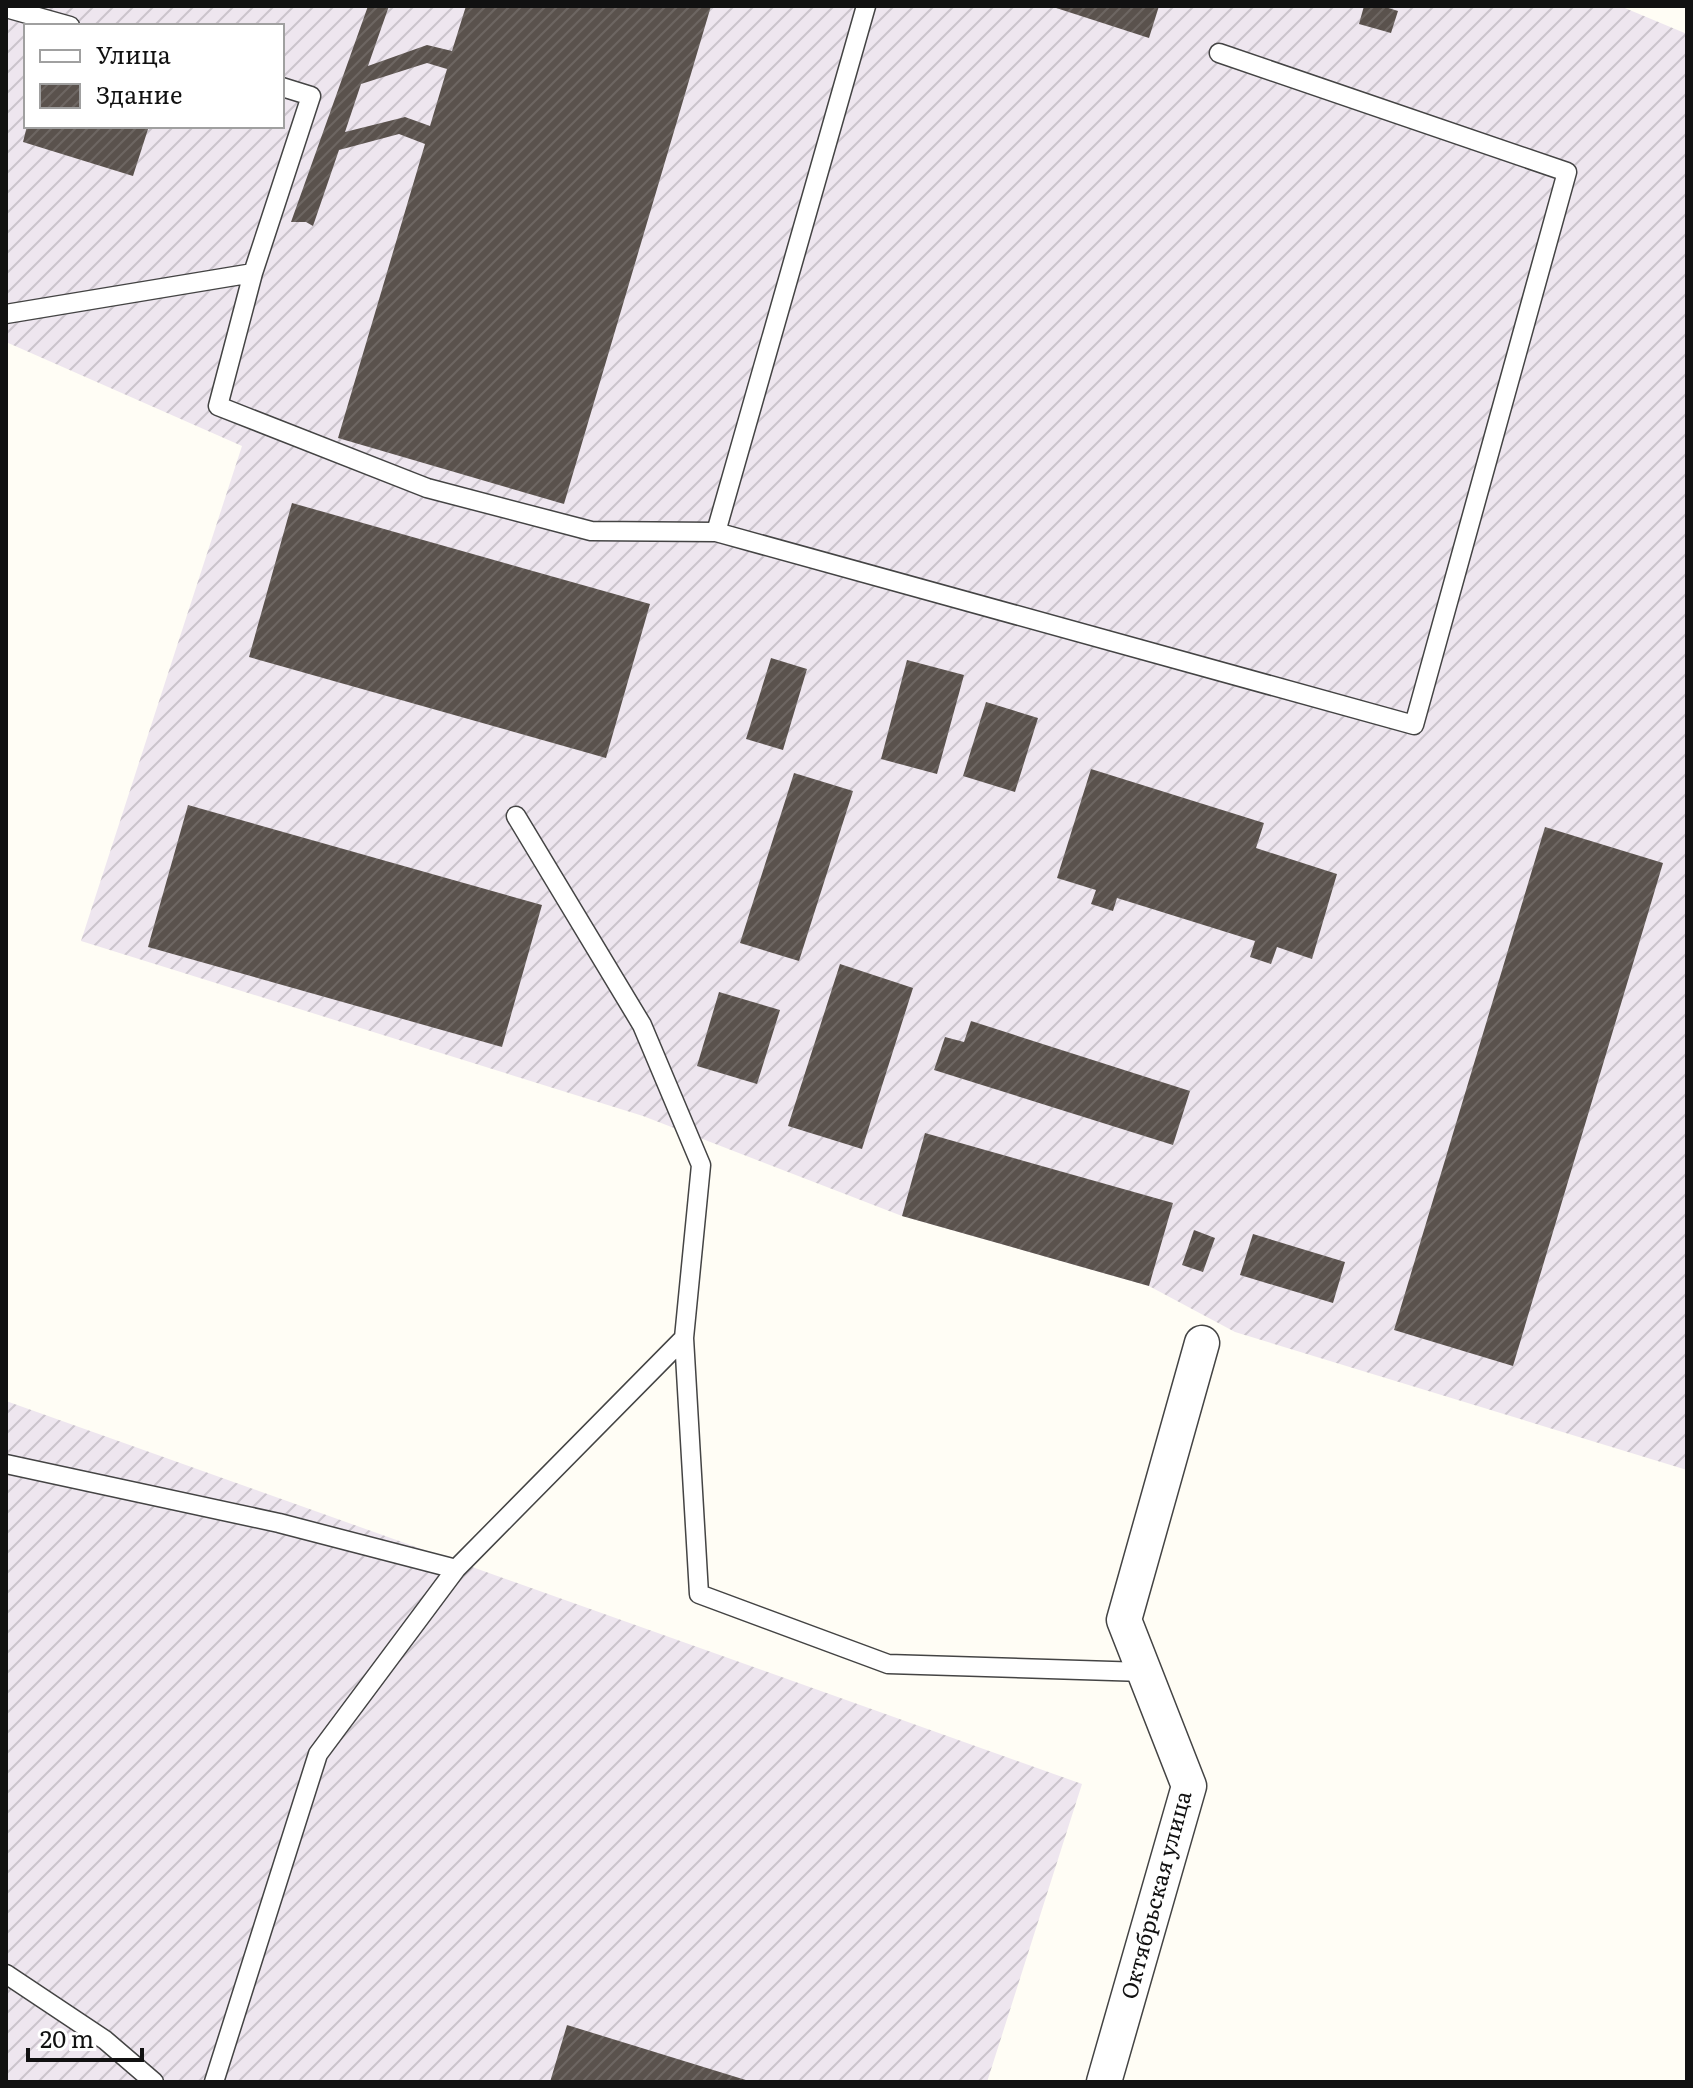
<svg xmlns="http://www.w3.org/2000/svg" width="1693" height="2088" font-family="Literata,serif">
<defs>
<pattern id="industrial-furrows" width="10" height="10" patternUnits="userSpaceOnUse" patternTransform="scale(2)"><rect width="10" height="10" fill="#eee6ef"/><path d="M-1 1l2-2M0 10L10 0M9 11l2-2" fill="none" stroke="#cbc4cc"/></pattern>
<pattern id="building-hatch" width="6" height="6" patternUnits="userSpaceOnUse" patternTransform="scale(2)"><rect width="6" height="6" fill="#5a524d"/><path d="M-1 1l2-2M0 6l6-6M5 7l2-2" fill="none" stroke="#6d6662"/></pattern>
</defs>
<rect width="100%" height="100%" fill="#fffdf5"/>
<path fill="url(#industrial-furrows)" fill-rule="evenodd" d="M6 6H1620L1687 34V1470L1235 1332 1149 1286 902 1216 643 1116 81 941 242 446 6 342ZM26 26H282V126H26Z
M6 1401 1082 1784 987 2082H6Z"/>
<path fill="url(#building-hatch)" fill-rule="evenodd" d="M368 6H389L368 66 427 45 452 51 466 6H711L564 504 338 438 425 144 399 134 339 150 313 226 306 222H291ZM427 63 447 69 430 126 405 117 345 132 361 84Z
M1050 6H1159L1149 38Z
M1364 6H1382L1398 11 1391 33 1359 24Z
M27 126H149L133 176 23 142Z
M292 503 650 604 606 758 249 657Z
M771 658 807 669 783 750 746 739Z
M907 660 964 675 937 774 881 759Z
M986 702 1038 718 1015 792 963 776Z
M1091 769 1264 823 1256 848 1337 874 1312 959 1277 947 1271 964 1250 957 1255 941 1117 898 1113 911 1091 904 1096 890 1057 878Z
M794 773 853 791 799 961 740 943Z
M188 805 542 905 502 1047 148 947Z
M1545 827 1663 863 1513 1366 1394 1330Z
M840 964 913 988 862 1149 788 1126Z
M719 992 780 1010 757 1084 697 1066Z
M971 1021 1190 1091 1173 1145 934 1070 945 1037 964 1042Z
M925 1133 1173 1203 1149 1286 902 1216Z
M1194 1230 1215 1238 1203 1272 1182 1265Z
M1253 1234 1345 1262 1333 1303 1240 1275Z
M567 2025 749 2081V2082H550Z"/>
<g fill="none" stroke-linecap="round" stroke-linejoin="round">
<defs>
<path id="service" d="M866 6 716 532 1414 725 1567 172 1219 53
M6 8 70 26
M253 273 218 406 427 488 591 531 716 532
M6 314 253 273 311 96 282 87
M516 816 642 1025 701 1165 684 1338
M6 1464 279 1523 456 1569
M6 1974 105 2040 154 2082
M214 2082 318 1754 456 1569 684 1338 699 1594 888 1664 1144 1672"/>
<path id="minor" d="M1104 2082 1189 1786 1124 1620 1202 1343"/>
</defs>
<use href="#service" stroke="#444" stroke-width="21"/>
<use href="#minor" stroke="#444" stroke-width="37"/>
<use href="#service" stroke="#fff" stroke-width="18"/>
<use href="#minor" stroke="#fff" stroke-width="34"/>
</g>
<g text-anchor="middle" stroke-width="8" stroke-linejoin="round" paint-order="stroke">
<g font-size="22" fill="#111" stroke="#fff">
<text transform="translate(1156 1895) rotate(-75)" y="8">Октябрьская улица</text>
</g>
</g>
<rect width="1693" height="2088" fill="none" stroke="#111111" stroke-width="16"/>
<rect x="24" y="24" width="260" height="104" fill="#ffffff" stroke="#a0a0a0" stroke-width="2"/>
<rect x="40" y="50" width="40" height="12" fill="#ffffff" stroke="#a0a0a0" stroke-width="2"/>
<text x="96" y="64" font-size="24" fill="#111111">Улица</text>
<rect x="40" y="84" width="40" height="24" fill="url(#building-hatch)" stroke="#a0a0a0" stroke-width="2"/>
<text x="96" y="104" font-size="24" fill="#111111">Здание</text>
<path d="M28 2048v12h114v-12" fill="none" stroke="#111111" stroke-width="4"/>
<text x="40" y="2048" font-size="24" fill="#111111" stroke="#ffffff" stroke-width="6" paint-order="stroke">20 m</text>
</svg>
